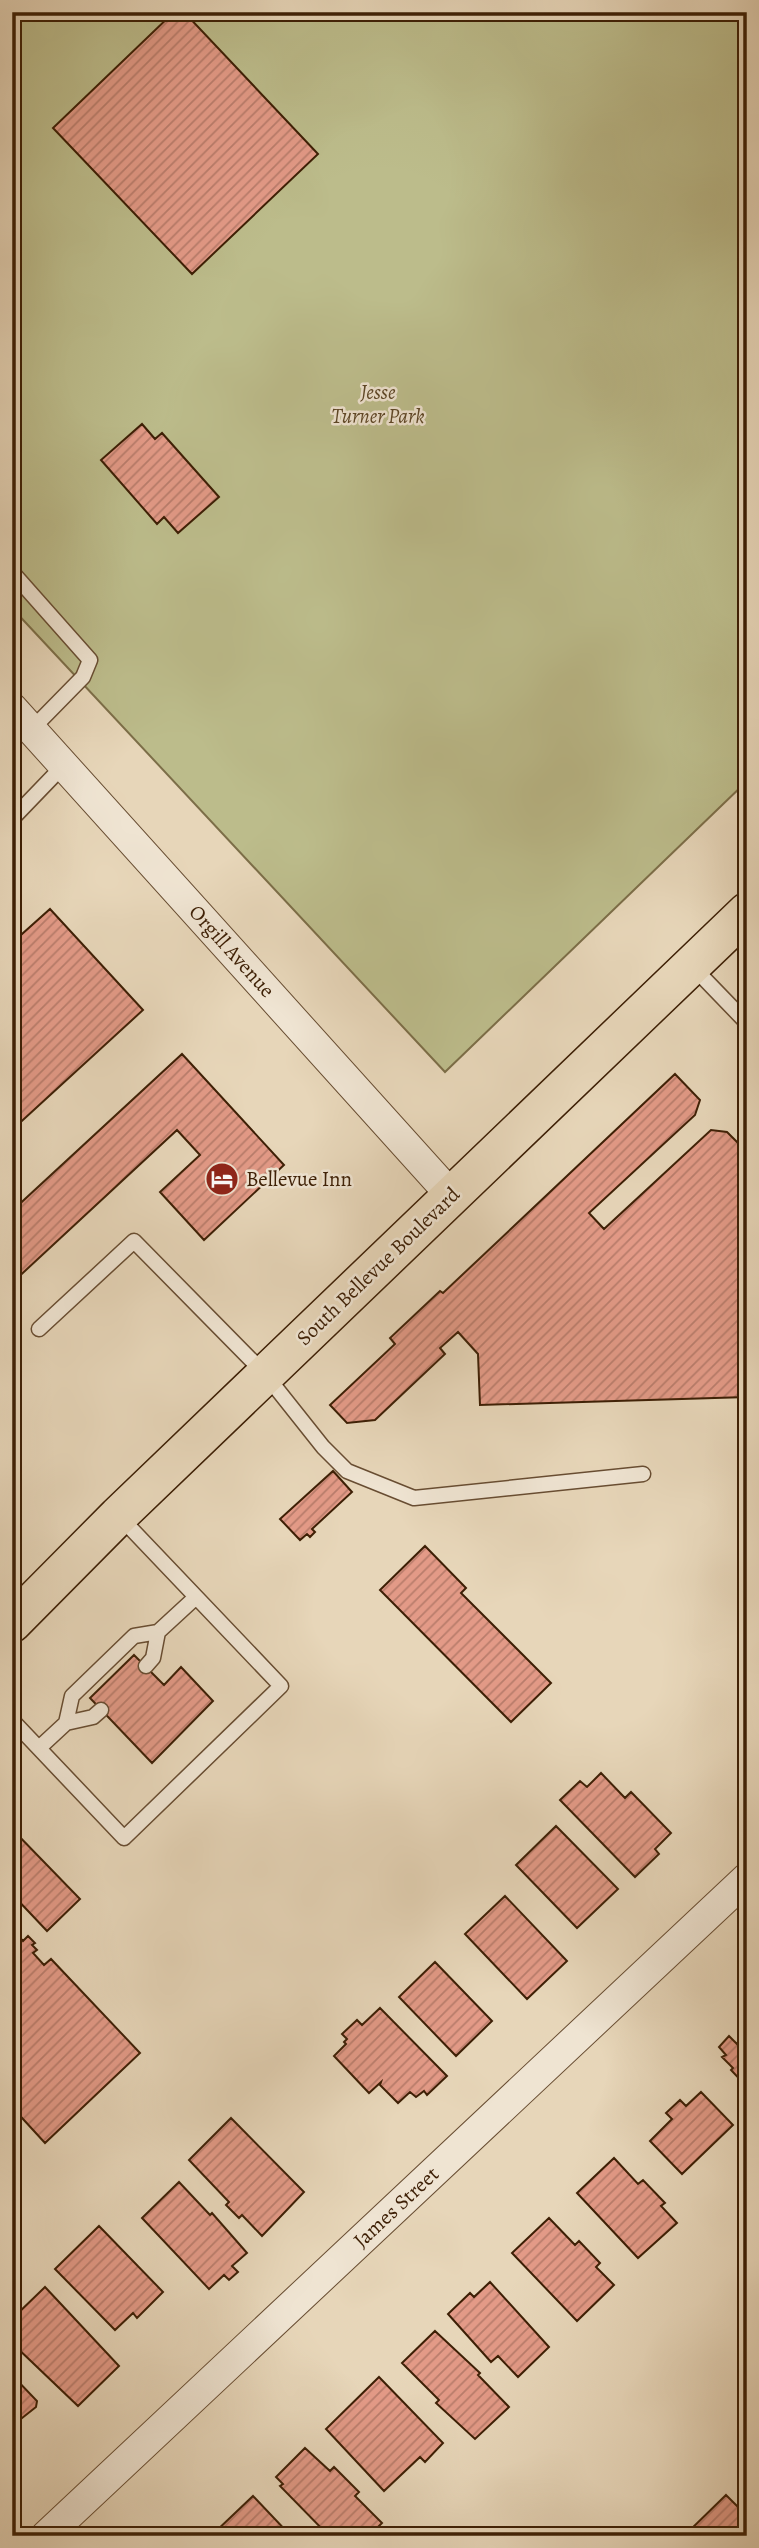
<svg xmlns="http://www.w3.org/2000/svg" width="759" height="2548" font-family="Alegreya,serif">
<defs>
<pattern id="building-hatch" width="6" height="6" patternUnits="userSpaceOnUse" patternTransform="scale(1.75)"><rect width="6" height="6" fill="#e39a87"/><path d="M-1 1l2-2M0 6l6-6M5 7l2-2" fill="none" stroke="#b97d6c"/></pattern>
</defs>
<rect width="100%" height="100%" fill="#e7d6b9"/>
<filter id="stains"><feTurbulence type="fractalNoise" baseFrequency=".00286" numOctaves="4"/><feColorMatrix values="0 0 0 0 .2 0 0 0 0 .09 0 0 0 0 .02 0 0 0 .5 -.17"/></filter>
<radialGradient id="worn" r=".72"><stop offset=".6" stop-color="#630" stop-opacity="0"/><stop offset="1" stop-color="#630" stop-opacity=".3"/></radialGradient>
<path fill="#bcbc8b" stroke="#7c6e48" stroke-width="2" d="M12 12H747V781L445 1072 12 608Z"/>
<path fill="url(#building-hatch)" stroke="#3d1f05" stroke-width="2" d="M174 12H184L318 154 192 274 53 128Z
M142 424 155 439 162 433 219 497 178 533 164 517 157 524 101 460Z
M50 909 143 1010 12 1130V943Z
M182 1054 284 1165 204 1240 160 1192 200 1155 177 1130 12 1283V1211Z
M675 1074 700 1100 695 1115 589 1213 604 1229 711 1130 727 1132 747 1152V1397L480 1405 478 1354 458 1332 440 1348 445 1354 375 1420 347 1423 330 1405 395 1344 390 1338 440 1291 443 1293Z
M333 1471 352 1492 312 1529 315 1532 310 1537 307 1534 300 1540 280 1519Z
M425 1546 466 1588 461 1593 551 1683 511 1722 380 1590Z
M134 1655 164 1685 181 1667 213 1701 152 1763 90 1698Z
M601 1773 625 1798 631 1792 671 1833 655 1849 659 1854 635 1877 560 1800 580 1781 587 1787Z
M556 1826 618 1889 577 1928 516 1865Z
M12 1829 80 1899 47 1931 12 1894Z
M505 1896 567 1961 527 1999 465 1934Z
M12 1929 23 1941 28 1936 35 1943 32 1945 37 1950 33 1953 44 1965 51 1959 140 2053 45 2143 12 2107Z
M435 1962 492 2021 456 2056 399 1997Z
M380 2008 447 2076 427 2095 424 2091 416 2097 410 2092 398 2103 380 2085 381 2082 369 2093 334 2056 346 2044 344 2042 347 2039 342 2034 357 2020 362 2025Z
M747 2034V2087L731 2070 733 2068 722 2057 726 2055 719 2047 729 2036 737 2044Z
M701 2092 733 2125 682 2174 650 2141 672 2119 666 2113 680 2100 686 2106Z
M231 2118 304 2192 262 2236 242 2215 239 2218 226 2205 229 2202 189 2160Z
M614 2158 638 2184 643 2180 665 2203 661 2206 677 2223 638 2258 577 2193Z
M179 2182 210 2215 212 2213 247 2253 232 2266 238 2272 229 2280 224 2275 209 2289 142 2218Z
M549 2218 575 2245 579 2241 600 2263 596 2267 614 2285 577 2321 512 2253Z
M99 2226 163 2292 137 2318 133 2313 115 2330 55 2269Z
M490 2282 549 2347 518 2377 498 2356 491 2362 448 2314 470 2293 474 2297Z
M45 2287 119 2366 78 2406 12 2343V2319Z
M435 2331 480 2373 478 2375 509 2407 475 2439 436 2403 439 2400 402 2363Z
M12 2375 37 2401 36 2407 12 2426Z
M379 2377 443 2443 425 2462 420 2457 384 2491 326 2429Z
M305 2448 330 2471 334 2467 359 2492 355 2496 382 2523 369 2536H355L350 2531 346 2536H329L280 2486 283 2484 276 2477Z
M726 2495 747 2516V2536H688L686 2534Z
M253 2496 291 2536H212V2535Z"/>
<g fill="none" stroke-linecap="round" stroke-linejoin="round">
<defs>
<path id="lane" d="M12 572 90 660 83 677 32 729
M12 819 64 765
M692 966 747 1023
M39 1329 134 1241 265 1374 323 1447 347 1471 414 1498 643 1474
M146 1666 153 1658 158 1632
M12 1720 124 1838 281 1686 120 1517
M66 1723 93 1717 101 1710
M39 1748 66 1723 72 1696 134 1636 158 1632 196 1597"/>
<path id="street" d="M12 708 451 1195
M46 2536 747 1878"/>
<path id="primary" d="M12 1623 118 1516 747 912"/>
</defs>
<use href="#lane" stroke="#684d32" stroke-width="17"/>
<use href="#street" stroke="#684d32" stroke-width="32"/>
<use href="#primary" stroke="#3d1f05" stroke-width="41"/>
<use href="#lane" stroke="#efe4d2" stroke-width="14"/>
<use href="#street" stroke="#efe4d2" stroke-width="30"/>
<use href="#primary" stroke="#e7d6b9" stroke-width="38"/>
</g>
<defs>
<symbol id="hotel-disc" viewBox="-11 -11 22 22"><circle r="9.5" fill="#8f2418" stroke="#efe4d2"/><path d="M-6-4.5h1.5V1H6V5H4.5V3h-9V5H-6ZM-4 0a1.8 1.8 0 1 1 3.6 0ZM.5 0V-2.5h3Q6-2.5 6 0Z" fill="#fff"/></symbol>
</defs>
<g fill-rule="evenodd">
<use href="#hotel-disc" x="203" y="1160" width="38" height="38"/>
</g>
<g text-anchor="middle" stroke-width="5" stroke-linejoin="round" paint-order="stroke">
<g font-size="21" font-style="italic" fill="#5d4626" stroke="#efe4d2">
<text x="378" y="399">Jesse<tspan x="378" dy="24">Turner Park</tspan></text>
</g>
<g font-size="21" fill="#3d1f05" stroke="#efe4d2">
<text transform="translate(232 951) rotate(48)" y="7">Orgill Avenue</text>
<text transform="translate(378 1266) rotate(-44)" y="7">South Bellevue Boulevard</text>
<text transform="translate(396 2207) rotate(-43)" y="7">James Street</text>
</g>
<g font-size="21" fill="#3d1f05" stroke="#efe4d2" text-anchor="start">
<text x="246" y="1186">Bellevue Inn</text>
</g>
</g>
<rect width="759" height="2548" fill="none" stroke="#e7d6b9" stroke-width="42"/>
<rect x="14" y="14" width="731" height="2520" fill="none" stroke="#3d1f05" stroke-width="3.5"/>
<rect x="21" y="21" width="717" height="2506" fill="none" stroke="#3d1f05" stroke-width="2"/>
<rect width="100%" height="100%" filter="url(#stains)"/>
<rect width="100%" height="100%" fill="url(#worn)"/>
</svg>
